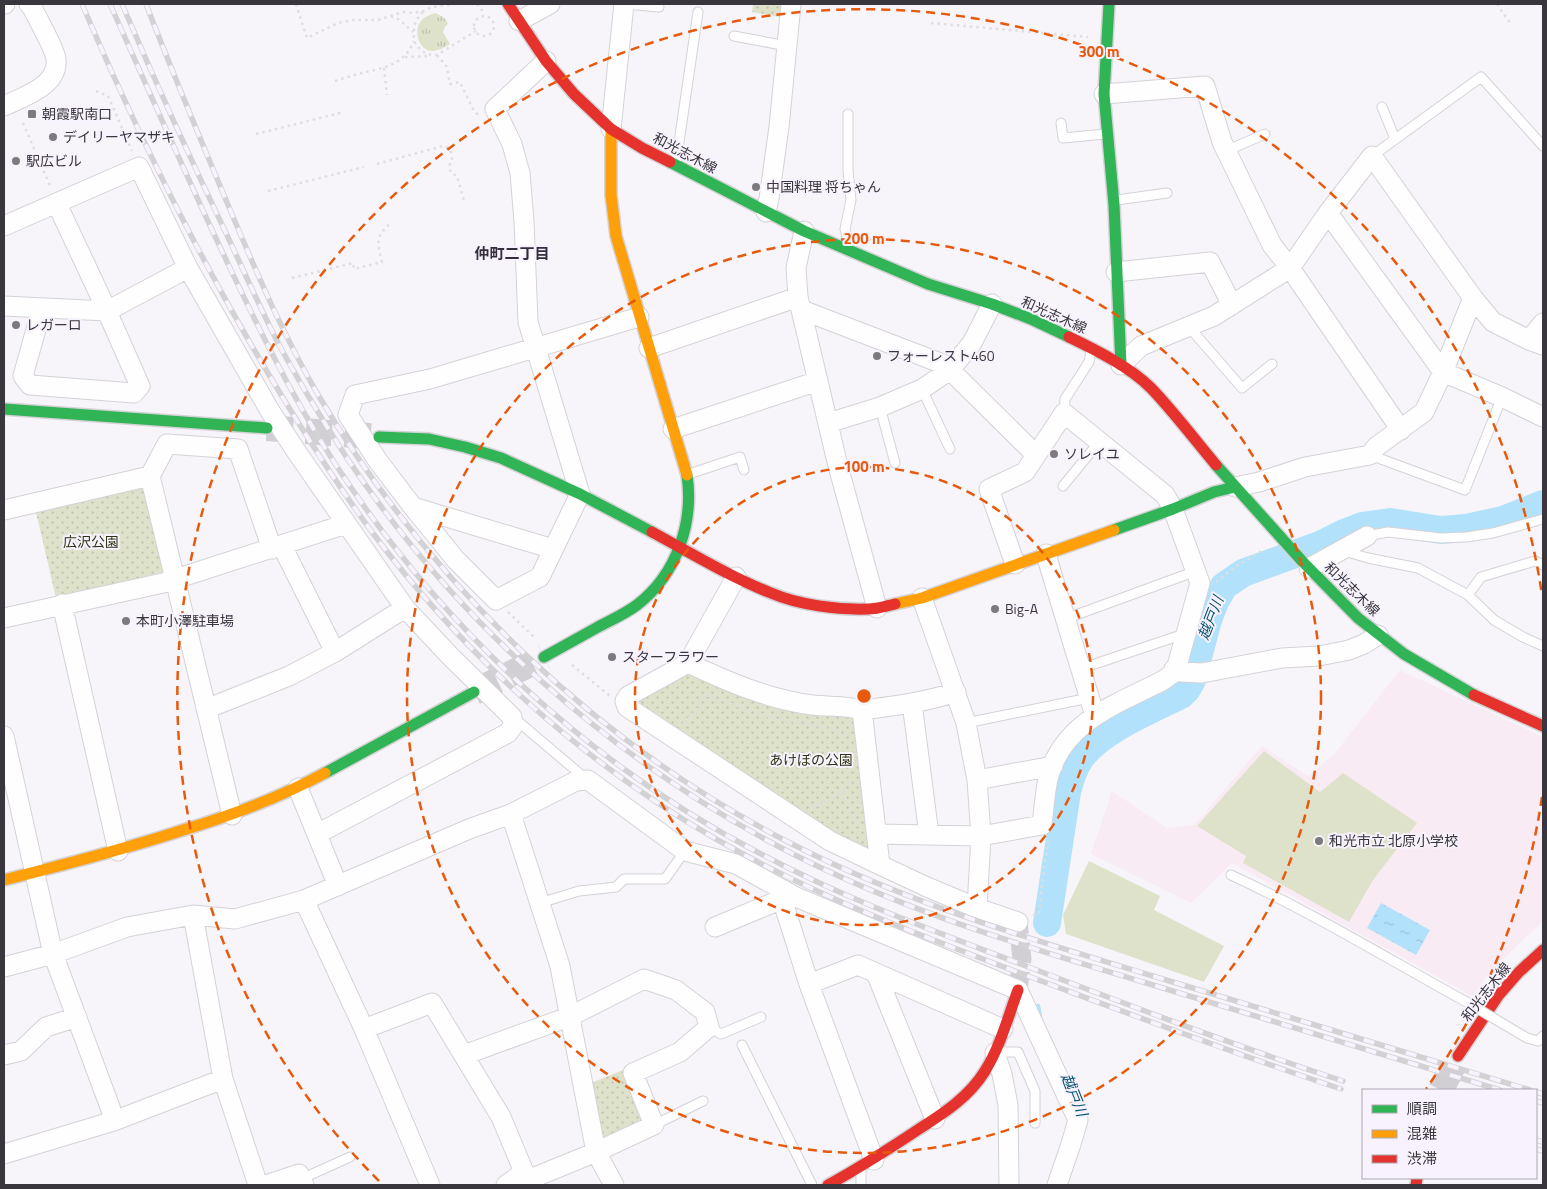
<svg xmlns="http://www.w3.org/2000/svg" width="1547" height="1189" font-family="'Titillium Web','Noto Sans JP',sans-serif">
<defs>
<pattern id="grass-tufts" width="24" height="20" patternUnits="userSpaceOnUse" patternTransform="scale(1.25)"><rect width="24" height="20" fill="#dee2ca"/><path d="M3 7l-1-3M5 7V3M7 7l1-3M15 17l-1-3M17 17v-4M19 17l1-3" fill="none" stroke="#bfc2ae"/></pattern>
<pattern id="park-dots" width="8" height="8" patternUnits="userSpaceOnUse" patternTransform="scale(1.25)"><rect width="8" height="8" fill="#dee2ca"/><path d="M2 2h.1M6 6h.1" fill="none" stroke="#bfc2ae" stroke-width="1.8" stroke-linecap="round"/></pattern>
<pattern id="water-ripples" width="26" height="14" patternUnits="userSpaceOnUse" patternTransform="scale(1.25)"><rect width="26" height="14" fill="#b2e2fb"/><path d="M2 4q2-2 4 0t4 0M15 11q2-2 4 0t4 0" fill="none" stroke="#9ac2d8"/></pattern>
</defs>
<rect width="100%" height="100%" fill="#f7f5fa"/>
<path fill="#f9ebf4" d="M1400 670 1543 737V802L1538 807 1543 824V921L1496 966 1472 996 1232 863 1191 903 1091 854 1112 791 1167 828 1194 825 1262 746 1308 776 1335 753Z"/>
<path fill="url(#grass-tufts)" d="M435 13C442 16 446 18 448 24L445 27 443 32 450 44C445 47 439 51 432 51 420 51 414 34 419 24 423 17 429 15 435 13Z"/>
<path fill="url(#park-dots)" d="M753 4H782L780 17 752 12Z
M141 485 149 488 166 566 163 572 56 598 35 508Z
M685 673 695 674 850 714 857 722 871 846 864 849 821 827 640 704 639 699Z
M623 1070 642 1117 641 1124 607 1139 600 1134 591 1083Z"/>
<path fill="#dee2ca" d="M1264 751 1320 792 1343 773 1417 823 1373 880 1349 922 1243 863 1246 856 1197 826Z
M1089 861 1160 896 1154 910 1224 946 1204 982 1066 934 1063 915Z"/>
<path fill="url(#water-ripples)" d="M1381 903 1430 930 1416 955 1367 928Z"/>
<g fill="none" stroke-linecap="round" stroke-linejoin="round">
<path stroke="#b2e2fb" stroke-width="4.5" d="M1038 1006 1040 1017"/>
<path stroke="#b2e2fb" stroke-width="28" d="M1047 923 1067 792C1070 780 1073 769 1080 759 1099 731 1151 710 1181 695L1187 689 1192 680 1208 620 1215 602 1224 586 1243 573 1320 545 1344 533 1362 526 1390 522 1441 530 1466 528 1503 520 1543 504"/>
<path stroke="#d1cfd4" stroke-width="19" stroke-dasharray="19 9" stroke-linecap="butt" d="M1018 990 1022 959 1018 922"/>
<path stroke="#d1cfd4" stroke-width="26" stroke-dasharray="26 13" stroke-linecap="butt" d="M267 428 379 437
M474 692 544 657
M1441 1090 1458 1056"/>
<defs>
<path id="lane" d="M626 4 659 7
M734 36 787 46
M1382 107 1395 139
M848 114V171L851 200 845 229 849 245
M1061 123 1063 138 1105 134
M1226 151 1265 134
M1372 156 1481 77 1543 146
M676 163 698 12
M1117 200 1167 193
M1189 327 1242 388 1272 364
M922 389 950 449
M880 407 895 463
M1064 413 1065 399 1089 362 1091 351
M1370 455 1465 490 1502 397
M689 474 740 457 744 470
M1063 486 1099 442
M1367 536 1388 532 1441 538 1466 537 1493 533 1543 519
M1344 551 1368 558 1418 568 1468 595 1494 620 1523 637 1543 646
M1468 595 1481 577 1535 561 1543 565
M1065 619 1196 571
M1080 669 1187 633
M514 718 586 779
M966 723 1089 698
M1231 875C1313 913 1390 960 1470 1004
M540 903 579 891 616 887 624 879H665L685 851
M1500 1022 1527 1038 1538 1041 1543 1036
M709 1027 721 1034 761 1017
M742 1045 812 1185
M998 1052H1018L1035 1091V1123
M654 1125 703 1101
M301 1179 350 1157
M861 1185V1169"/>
<path id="street" d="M4 4H5
M519 21 550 4
M1104 94 1205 86 1222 142 1272 245 1290 268 1401 430
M4 106C23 97 59 86 56 59 55 49 38 20 33 9L29 4
M611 129 624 4
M766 212 769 199 779 127 791 4
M1328 213 1443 372 1502 397 1543 417
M4 226 139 167 188 268 270 411 296 451 405 608 450 656 512 717 513 726 508 733 317 834
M804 231 796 268 798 297 838 466 877 608
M1116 272 1210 262 1232 305
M4 306 107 311 188 268
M42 308 23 376 30 385 134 393 140 386 102 300 57 204
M802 310 943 364 950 370 1036 455
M1529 340 1543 323
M649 348 798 297
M1121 365 1141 346 1214 316 1290 268 1328 213 1372 156 1473 298 1493 322 1529 340 1543 345
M828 423 880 407 922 389 950 370 972 343 992 304
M673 429 818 381
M1235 487 1259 482 1305 467 1370 455 1376 447 1424 412 1443 372 1473 298
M413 507 456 560 496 600 540 577 580 494 528 322 524 221 520 173 512 144 495 109 546 61
M4 510 150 476
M282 546 335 652
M553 549 413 507 378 461 348 415 355 395 430 379 639 317
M1046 554 1050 568 1095 716
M1309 568 1367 536
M736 577 688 663 628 696 625 701 627 707 830 841 880 865 862 710
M922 598 966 723 977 780 981 836 977 908
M62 604 118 851
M4 618 163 583 346 524
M688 663C728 682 768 699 812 705 829 707 846 705 862 710 894 706 926 702 956 692
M1174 669 1181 672 1202 673 1282 658 1319 656 1349 650 1364 644 1378 635
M912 703 929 835
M206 709 289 676 335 652 405 608
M4 736 53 954 110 1107 114 1121
M977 780 1053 766
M298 788 338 886
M511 814 560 966 596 1152 614 1185
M232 815 150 476 167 444 238 449 272 549
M877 834 981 836 1042 825C1044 808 1045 790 1049 775 1065 721 1117 704 1162 681L1172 674 1177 666 1200 583 1173 509 1165 495 1064 413 1025 472 989 489 1015 564
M880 865 927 887 977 908 1018 922
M784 890 782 899 809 984
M304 900 364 1029 430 1185
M193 915 223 1079 258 1185
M715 927 782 899
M4 967 53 954 127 927 193 915 235 919 304 900 469 829 511 814 576 781 588 780 685 851 736 864 796 897 1018 990 1078 1120 1071 1144 1057 1185
M876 973 935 1119
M364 1029 432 1003 501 1117 524 1172 506 1185
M995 1053 1002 1074 1008 1105 1009 1185
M4 1055 21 1051 46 1027 77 1017
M464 1055 571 1016 644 979 676 990 705 1012 709 1027 680 1052 633 1073 654 1125 596 1152 528 1180 524 1172
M4 1154 114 1121 223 1079
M874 1160 809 984 858 965 1003 1029
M266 1185 299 1174 304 1185"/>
<path id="fast" d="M1109 4 1104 94 1114 205 1121 365
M670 162 804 231 928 284 992 304 1031 319 1069 337
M4 409 267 428
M379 437 429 439 465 447 501 458 580 494 652 532
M1216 465 1302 561 1358 618 1404 654 1474 695
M1114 530 1173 509 1214 492 1235 487
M544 657C562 647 580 637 598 627 611 620 625 614 637 605 677 574 694 523 687 475
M325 773 474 692"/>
<path id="slow" d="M611 129V195L616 236 687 475
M895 604 922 598 1114 530
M4 880C63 865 122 850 180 831 230 816 279 798 325 773"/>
<path id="jam" d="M508 4 546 61 574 94 611 129 642 148 670 162
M1069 337C1096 350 1130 367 1151 388 1174 412 1195 440 1216 465
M652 532C691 553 730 577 771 593 799 605 838 610 868 609 877 609 886 606 895 604
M1474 695 1543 726
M1458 1056 1498 996 1519 972 1543 950
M828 1185C859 1168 889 1149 919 1129 944 1113 969 1097 985 1071 1000 1047 1008 1017 1018 990
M1416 1185 1417 1178"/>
</defs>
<use href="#lane" stroke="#d4d2d7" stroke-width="11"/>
<use href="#street" stroke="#d4d2d7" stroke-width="21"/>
<use href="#fast" stroke="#d4d2d7" stroke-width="14"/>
<use href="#slow" stroke="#d4d2d7" stroke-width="14"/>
<use href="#jam" stroke="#d4d2d7" stroke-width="14"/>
<path stroke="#dedee0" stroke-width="2.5" stroke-dasharray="2.5 4" stroke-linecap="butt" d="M296 4 307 38 338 23 354 20H378L403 12 413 13 424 11 432 7 455 4
M464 4H474
M477 4 485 14
M1497 4 1510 23
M423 12C414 20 413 29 414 41 419 50 426 56 437 55L476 31
M474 26a10 10 0 1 1 20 0a10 10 0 1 1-20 0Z
M391 16 400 20 413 32
M931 23 1088 37
M437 55 447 67 450 84 460 82 473 109 478 115
M405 57 429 56
M384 68 387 95
M335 81C341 79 348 77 354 75 379 68 403 68 414 41
M96 91 108 96 132 151
M23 123 51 188
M256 134 344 112
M377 164 443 146 449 148C453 155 453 159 449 166L451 173 457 176 464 201
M268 191 364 167
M292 278 353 263 354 269 382 262C377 241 375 237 392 222
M1216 582 1235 567 1263 550
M508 612 536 639
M572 665 610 696
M706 695 772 718 837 730 848 740
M683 724 699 708 706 695
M842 791 858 824
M810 806 813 807C828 801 844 794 852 779
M1033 915 1039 914 1042 884 1048 841"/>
<use href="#lane" stroke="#fefefe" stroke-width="9"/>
<use href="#street" stroke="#fefefe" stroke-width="19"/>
<use href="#fast" stroke="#30b455" stroke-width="11"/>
<use href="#slow" stroke="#ff9f0a" stroke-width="11"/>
<use href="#jam" stroke="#e5322d" stroke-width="11"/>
<defs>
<path id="rail" d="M82 4C131 119 186 232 249 341 287 406 327 471 372 532 464 655 582 762 716 839 820 899 932 940 1044 982 1143 1019 1241 1056 1341 1089
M110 4C144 80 178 157 213 232 250 311 287 389 334 462 440 626 589 765 763 855 847 900 937 932 1026 966 1131 1006 1236 1046 1343 1081
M122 4C155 81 190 158 226 233 242 267 257 301 274 335 295 376 320 416 345 455 456 623 614 762 793 854 904 911 1024 946 1143 982 1262 1018 1381 1054 1500 1090
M146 4C173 74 202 143 231 212 258 276 285 339 320 398 432 586 597 744 792 844 907 903 1030 939 1153 976 1279 1014 1404 1052 1530 1090
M1536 1092 1543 1094
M1536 1101 1543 1103
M1536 1140 1543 1142
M1536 1149 1543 1151"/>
</defs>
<use href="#rail" stroke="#d2d1d3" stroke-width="5.5"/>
<use href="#rail" stroke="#f7f2fd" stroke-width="4" stroke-dasharray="11" stroke-linecap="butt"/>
<defs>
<path id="lane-bridge" d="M1470 1004 1500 1022"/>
</defs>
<use href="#lane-bridge" stroke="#d4d2d7" stroke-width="11" stroke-linecap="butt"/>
<use href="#lane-bridge" stroke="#fefefe" stroke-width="9"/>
</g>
<g fill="none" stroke="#e8590c" stroke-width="2.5" stroke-dasharray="9 6">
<circle cx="864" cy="696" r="229"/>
<circle cx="864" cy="696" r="457"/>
<path d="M1542 797A686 686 0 0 1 1426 1089M379 1181A686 686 0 1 1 1542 595"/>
</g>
<g fill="#7c797f" stroke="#f7f2fd" stroke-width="2">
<rect x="27" y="109" width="10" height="10" rx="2.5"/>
<circle cx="53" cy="137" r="5"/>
<circle cx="16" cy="161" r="5"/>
<circle cx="756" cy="187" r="5"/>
<circle cx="16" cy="325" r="5"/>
<circle cx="877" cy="356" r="5"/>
<circle cx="1054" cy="454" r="5"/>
<circle cx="995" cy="609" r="5"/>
<circle cx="126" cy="621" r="5"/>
<circle cx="612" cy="657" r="5"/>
<circle cx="1319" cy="841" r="5"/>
</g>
<g text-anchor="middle" stroke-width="4" stroke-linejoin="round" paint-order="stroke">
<g font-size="14" fill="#39363d" stroke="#f7f2fd" text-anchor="start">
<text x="42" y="119">朝霞駅南口</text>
<text x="63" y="142">デイリーヤマザキ</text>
<text x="26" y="166">駅広ビル</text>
<text x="766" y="192">中国料理 将ちゃん</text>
<text x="26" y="330">レガーロ</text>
<text x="887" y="361">フォーレスト460</text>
<text x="1064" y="459">ソレイユ</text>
<text x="1005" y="614">Big-A</text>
<text x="136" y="626">本町小澤駐車場</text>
<text x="622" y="662">スターフラワー</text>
<text x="1329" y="846">和光市立 北原小学校</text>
</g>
<g font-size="14" fill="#39363d" stroke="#f7f2fd">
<text transform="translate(685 153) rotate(28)" y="5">和光志木線</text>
<text transform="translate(1054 315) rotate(24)" y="5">和光志木線</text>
<text transform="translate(1352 589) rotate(44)" y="5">和光志木線</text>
<text transform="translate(1486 992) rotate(-52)" y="5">和光志木線</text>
</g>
<g font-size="14" fill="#303513" stroke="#f7f2fd">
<text x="91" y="547">広沢公園</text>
<text x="811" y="765">あけぼの公園</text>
</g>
<g font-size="15" font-weight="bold" fill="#342e3c" stroke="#f7f2fd">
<text x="512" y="259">仲町二丁目</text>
</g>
<g font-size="15" font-style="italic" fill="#0a5571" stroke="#f7f2fd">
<text transform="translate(1211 618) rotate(-69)" y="5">越戸川</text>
<text transform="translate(1074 1095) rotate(68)" y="5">越戸川</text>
</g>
</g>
<circle cx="864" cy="696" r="8" fill="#e8590c" stroke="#f7f2fd" stroke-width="2.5"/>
<g font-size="15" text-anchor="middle" font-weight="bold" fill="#e8590c" stroke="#f7f2fd" stroke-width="4" stroke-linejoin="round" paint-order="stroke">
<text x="1099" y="57">300 m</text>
<text x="864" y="244">200 m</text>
<text x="864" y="472">100 m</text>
</g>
<rect width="1547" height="1189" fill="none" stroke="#39363d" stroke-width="10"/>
<rect x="1362" y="1089" width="175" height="90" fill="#f7f2fd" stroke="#aba7b0"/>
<rect x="1372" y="1105" width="25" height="8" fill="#30b455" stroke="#aba7b0"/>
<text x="1407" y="1114" font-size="15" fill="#39363d">順調</text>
<rect x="1372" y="1130" width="25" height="8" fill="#ff9f0a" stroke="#aba7b0"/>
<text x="1407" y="1139" font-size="15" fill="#39363d">混雑</text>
<rect x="1372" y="1155" width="25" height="8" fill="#e5322d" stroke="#aba7b0"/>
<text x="1407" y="1164" font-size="15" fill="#39363d">渋滞</text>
</svg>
